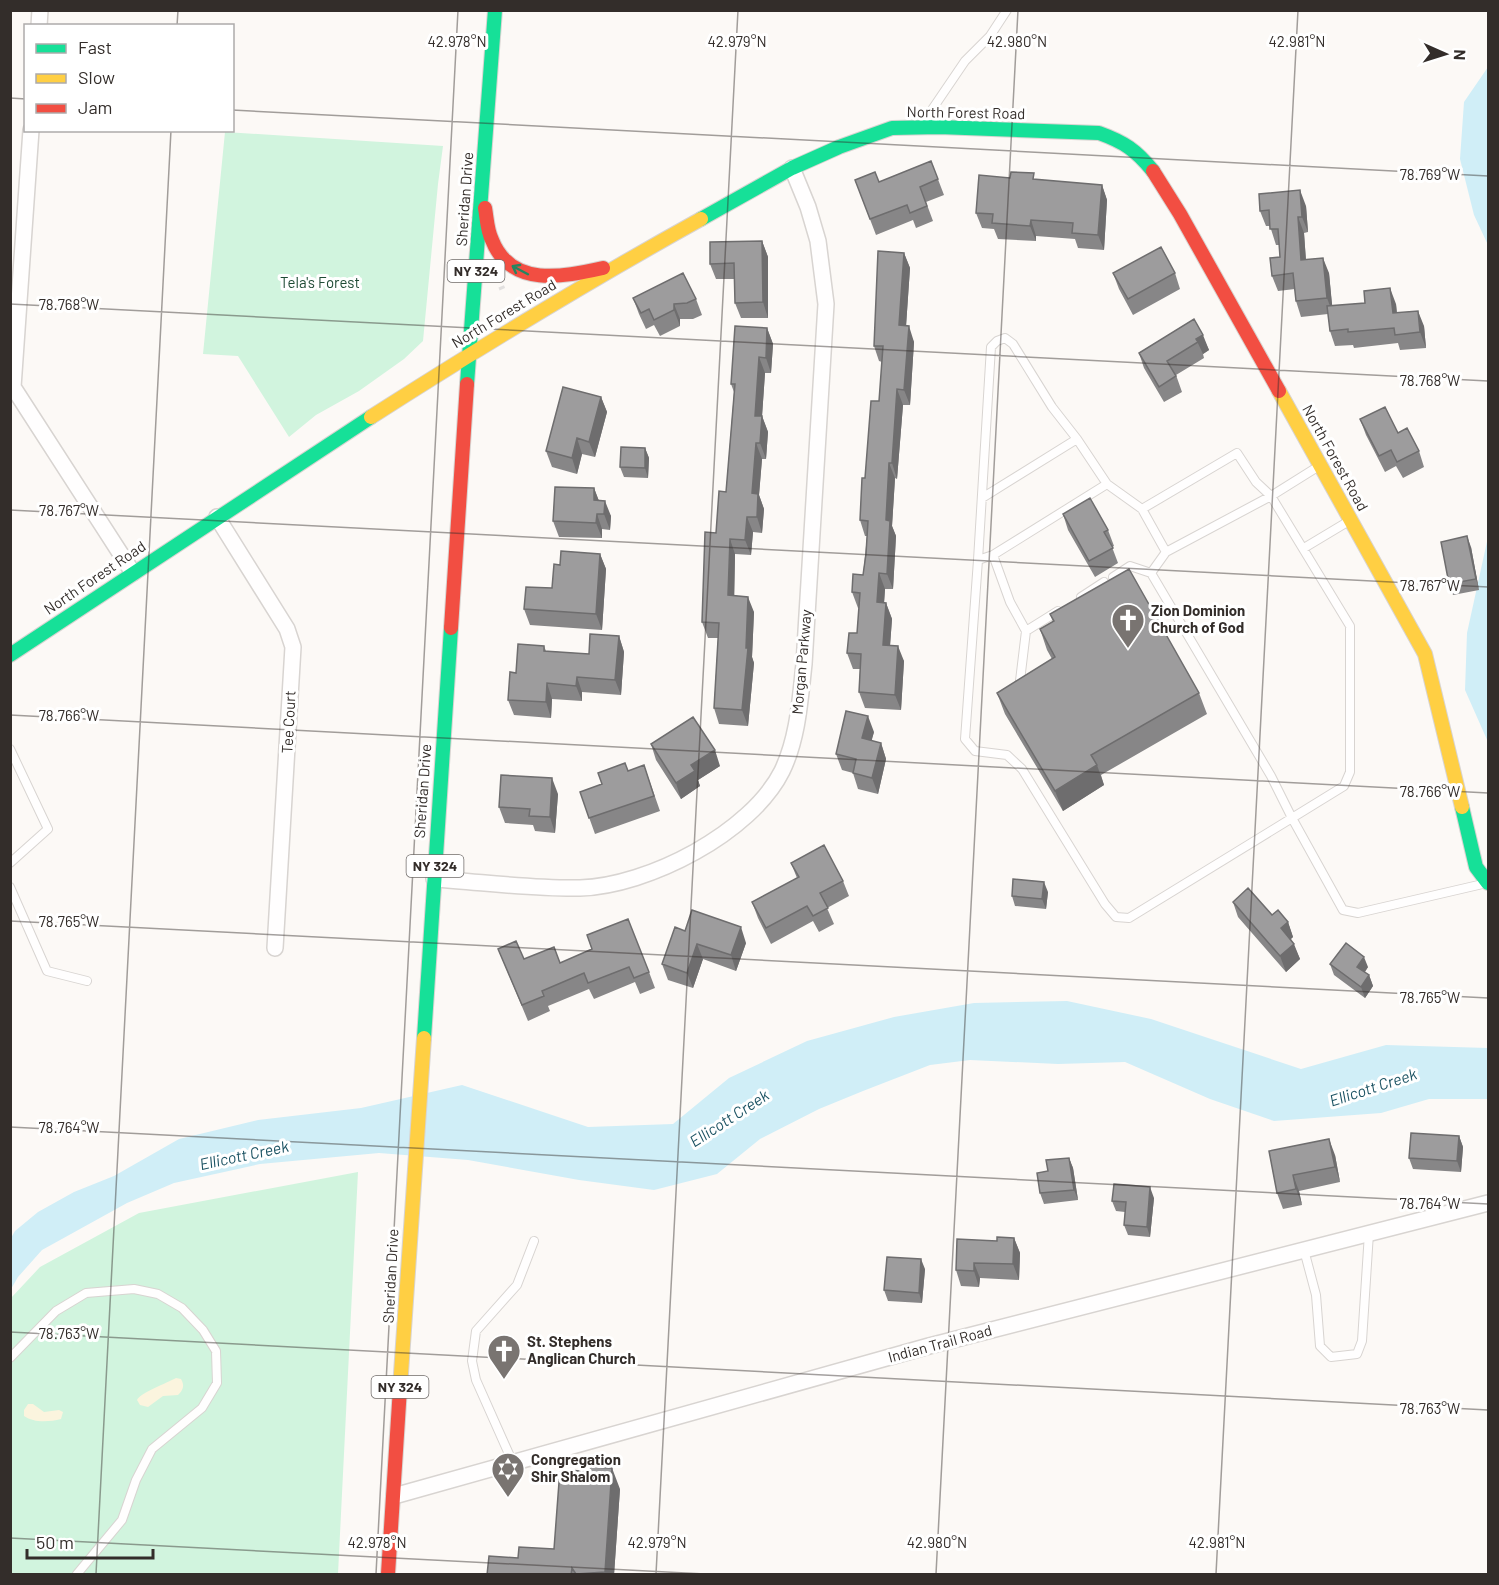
<svg xmlns="http://www.w3.org/2000/svg" width="1499" height="1585" font-family="Barlow,sans-serif">
<rect width="100%" height="100%" fill="#fcf9f6"/>
<path fill="#d1f4de" d="M225 132 443 146 438 184 423 341 404 359 359 391 316 415 289 437 238 356 203 354Z
M358 1172 338 1574H11V1298L40 1267 139 1213Z"/>
<path fill="#fbf4de" d="M176 1378 181 1379C185 1386 183 1390 178 1395L163 1396 148 1407 140 1405 137 1400C140 1393 167 1383 176 1378Z
M28 1404H33L44 1412 59 1410 63 1412 61 1419C49 1422 34 1423 24 1416V1410Z"/>
<path fill="#d0eef7" d="M1488 67V245L1474 215 1460 159 1464 102Z
M1488 537V742L1465 690 1467 633Z
M1067 1001 1151 1019 1301 1069 1386 1045 1488 1048V1099H1429L1381 1113 1274 1121 1210 1099 1125 1062 1058 1064 970 1060 930 1065 863 1091 819 1109 760 1139 717 1174 654 1190 579 1180 468 1160 379 1153 260 1164 174 1183 127 1203 42 1250 18 1277 11 1289V1238L15 1231 38 1212 74 1192 114 1176 179 1139 258 1120 361 1108 462 1085 588 1127 673 1124 729 1078 807 1041 894 1017 974 1003Z"/>
<g fill="none" stroke-linecap="round" stroke-linejoin="round">
<defs>
<path id="lane" d="M924 125 929 114 965 61 990 36 1007 10
M982 498 1077 439
M1142 509 1166 552 1151 573 1271 776 1292 818 1344 786 1350 772V626L1271 496 1256 482 1237 453 1142 509 1107 484 993 555 978 560 965 739 975 751 1007 755 1022 769 1105 904 1116 917 1129 918 1292 818 1343 910 1358 913 1487 883
M1304 548 1349 521
M1166 552 1271 496 1319 466
M993 555 1010 602 1026 631 1058 611
M978 560 991 347 997 341 1005 338 1013 344 1052 407 1077 439 1107 484
M1113 577 1130 566 1151 573
M1081 597 1104 582
M1019 689 1026 631
M10 749 48 829 10 863
M10 887 47 971 87 981
M1304 1250 1316 1295 1320 1346 1331 1357 1357 1354 1362 1341 1369 1233
M10 1358 56 1311 86 1293 134 1289 158 1294 182 1308 203 1330 216 1351 217 1383 202 1408 152 1449 136 1480 122 1520 77 1574
M513 1463 476 1380 472 1361 476 1331 517 1285 534 1241"/>
<path id="street" d="M39 26 40 10
M31 130 13 387 133 573
M217 517 287 629 293 647 275 948
M434 879C482 882 532 889 580 888 648 886 751 833 782 771 798 738 800 700 804 664L826 304 818 241 808 207 792 168
M394 1496 929 1346 1488 1203"/>
<path id="fast" d="M701 219 792 168 839 147 892 128 939 127 1099 133C1124 142 1136 150 1153 171
M467 384 495 10
M10 655 371 417
M1462 807 1476 867 1488 883
M424 1038 451 628"/>
<path id="slow" d="M1279 391 1425 654 1462 807
M371 417C479 348 589 281 701 219
M400 1388 424 1038"/>
<path id="jam" d="M1153 171 1180 214 1279 391
M485 208C487 219 487 230 492 240 511 288 563 277 603 268
M451 628 467 384
M388 1574 400 1388"/>
</defs>
<use href="#lane" stroke="#d8d4d1" stroke-width="10"/>
<use href="#street" stroke="#d8d4d1" stroke-width="18"/>
<use href="#fast" stroke="#d8d4d1" stroke-width="16"/>
<use href="#slow" stroke="#d8d4d1" stroke-width="16"/>
<use href="#jam" stroke="#d8d4d1" stroke-width="16"/>
<path stroke="#e2e0df" stroke-width="3" stroke-dasharray="6 3" stroke-linecap="butt" d="M499 289 506 286"/>
<use href="#lane" stroke="#fffefe" stroke-width="8"/>
<use href="#street" stroke="#fffefe" stroke-width="15"/>
<use href="#fast" stroke="#16e098" stroke-width="14"/>
<use href="#slow" stroke="#ffcf43" stroke-width="14"/>
<use href="#jam" stroke="#f24e42" stroke-width="14"/>
</g>
<path fill="#878687" d="M931 161 944 195 926 202 933 221 916 228 913 220 876 235 855 180 879 182Z
M1036 180 1102 185 1107 200 1104 250 1078 248 1075 239 1036 236V241L998 239 994 229 982 228 976 213Z
M1306 206 1308 232 1304 233 1306 260 1329 273 1332 306 1396 304 1397 313 1424 326 1426 348 1400 350 1398 343 1354 348 1353 345 1335 346 1330 331 1328 314 1301 317 1296 301 1295 289 1278 291 1272 276 1280 257 1279 245H1276L1270 226H1266L1260 211Z
M762 241 768 257V318H741L735 303V279H716L710 264Z
M904 253 910 268 906 326 914 342 910 405H903L897 479 895 478 892 526 896 536 893 589H885L884 603H886L892 619 890 645 904 661 901 710 865 708 859 692 860 669H853L847 653 857 633 859 608H858L852 592 863 575 867 536H865L860 520 865 478 879 401 882 362 879 361 874 346Z
M1113 273H1175L1180 289 1133 315 1119 289Z
M633 298 696 299 702 315 693 319H680V326L660 336 654 325 646 329 639 314Z
M1194 319 1209 350 1203 354 1204 358 1176 375 1182 392 1164 402 1144 368 1139 353Z
M767 328 773 344 771 373H765L762 416 768 432 766 459H762L759 495 764 509 762 533 753 532 751 555 735 554 734 596 754 612 752 657 754 663 748 726 719 724 714 708 718 638H708L702 622 716 533 726 492 734 392 731 384Z
M601 397 607 412 595 457 582 454 577 474 552 467 546 451Z
M1360 419 1398 433 1419 451 1424 467 1403 478 1396 466 1385 472 1366 435Z
M645 448 649 458 648 478 624 477 620 467Z
M594 488 599 501 611 516 610 530 602 529V538L559 537 553 521Z
M1063 514 1108 530 1114 546 1112 547 1118 563 1095 577 1068 530Z
M1471 547 1479 590 1453 595 1449 584Z
M600 554 606 569 602 630 530 625 524 609 552 588 560 565Z
M1050 614 1199 693 1207 714 1101 775 1104 785 1063 811 1005 714 997 693 1052 659 1047 650 1040 629 1053 622Z
M619 636 624 652 621 695 582 692V701L552 699 551 718 514 715 508 700 516 673 544 646 546 651 589 654Z
M874 732 871 741 881 743 886 759 878 794 858 789 853 773 842 770 836 754Z
M651 744 720 766 698 780 700 786 681 799 656 760Z
M644 765 660 811 595 834 580 792 602 784 628 771Z
M558 794 555 833 535 831 533 825 505 823 499 807Z
M791 863 843 881 849 896 827 908 834 924 819 932 813 921 771 944 758 918 752 902 797 878Z
M1048 892 1046 909 1015 906 1012 896Z
M1233 902 1288 922 1293 937 1291 939 1300 959 1286 972 1238 917Z
M685 931 746 943 736 971 703 959 693 988 668 980 662 964Z
M587 935 649 972 655 988 640 994 635 982 594 999 589 989 548 1006 550 1011 528 1021 498 949 524 959 560 963 592 950Z
M1330 964 1368 967 1365 972 1369 975 1373 986 1365 998 1334 975Z
M1459 1136 1463 1147 1461 1172 1413 1169 1409 1158Z
M1269 1151 1335 1155 1340 1182 1299 1191 1302 1205 1283 1209 1277 1193Z
M1069 1158 1073 1168 1078 1200 1044 1204 1040 1193 1048 1171Z
M1154 1198 1150 1237 1128 1235 1124 1225 1125 1212 1116 1211 1112 1201Z
M1014 1238 1020 1253 1019 1280 980 1278 979 1287 961 1286 956 1270 997 1241Z
M925 1269 922 1303 888 1301 884 1290Z
M620 1489 614 1575H487L518 1558 554 1549Z"/>
<path fill="#6e6d6e" d="M1102 185 1107 200 1104 250 1098 235Z
M1300 190 1306 206 1308 232 1302 217Z
M1298 217 1304 233 1307 276 1301 260Z
M1031 220 1036 236V241L1030 226Z
M762 241 768 257V318L763 302Z
M904 253 910 268 905 341 899 325Z
M1323 258 1329 273 1333 314 1327 298Z
M1390 288 1396 304 1398 329 1393 313Z
M674 304 680 319V326L674 310Z
M1418 311 1424 326 1426 348 1420 332Z
M909 326 914 342 910 405 904 390Z
M767 328 773 344 771 373 766 358Z
M1203 335 1209 350 1203 354 1196 339Z
M759 357 765 373 761 431 755 416Z
M897 389 903 405 897 479 892 463Z
M601 397 607 412 595 457 589 442Z
M762 416 768 432 766 459 760 443Z
M577 438 582 454 577 474 572 458Z
M756 443 762 459 759 495 764 509 762 533 757 517 752 493Z
M645 448 649 458 648 478 645 468Z
M889 463 895 478 892 526 896 536 893 589 887 574 886 520Z
M594 488 600 504 594 500Z
M605 501 611 516 610 530 604 514Z
M597 514 602 529V538L596 523Z
M747 517 753 532 751 555 745 540Z
M1467 536 1471 547 1479 590 1476 579Z
M730 539 735 554 734 611 728 595Z
M600 554 606 569 602 630 596 614Z
M879 573 885 589 883 618 877 602Z
M748 597 754 612 752 657 754 663 748 726 742 710Z
M886 603 892 619 889 660 883 645Z
M619 636 624 652 621 695 615 680Z
M898 646 904 661 901 710 895 695Z
M577 677 582 692V701L576 686Z
M547 683 552 699 551 718 546 702Z
M868 716 874 732 868 754 862 738Z
M881 743 886 759 878 794 872 778Z
M715 750 720 766 698 780 700 786 681 799 676 783 691 765Z
M1097 765 1104 785 1063 811 1055 791Z
M552 778 558 794 555 833 550 817Z
M1044 882 1048 892 1046 909 1042 899Z
M1288 922 1293 937 1286 943 1281 928Z
M741 927 746 943 736 971 731 955Z
M697 944 703 959 693 988 687 973Z
M1294 944 1300 959 1286 972 1280 956Z
M1364 957 1368 967 1361 977 1357 967Z
M1369 975 1373 986 1365 998 1361 987Z
M1459 1136 1463 1147 1461 1172 1457 1161Z
M1329 1139 1335 1155 1340 1182 1335 1167Z
M1069 1158 1073 1168 1078 1200 1074 1190Z
M1293 1175 1299 1191 1302 1205 1296 1189Z
M1150 1187 1154 1198 1150 1237 1147 1227Z
M1014 1238 1020 1253 1019 1280 1013 1264Z
M921 1259 925 1269 922 1303 919 1293Z
M974 1263 980 1278 979 1287 974 1271Z
M612 1468 620 1489 614 1575H606L605 1572Z"/>
<path fill="#9d9c9d" stroke="#6e6d6e" stroke-width="1.5" d="M931 161 938 179 920 187 927 206 910 213 907 205 870 219 855 180 875 172 879 182Z
M1011 172 1034 173 1033 179 1102 185 1098 235 1072 233 1073 223 1031 220 1030 226 992 223 993 214 976 213 979 175 1010 178Z
M1300 190 1302 217H1298L1301 260 1323 258 1327 298 1296 301 1293 273 1272 276 1270 258 1280 257 1278 229H1270L1269 210 1260 211 1259 194Z
M762 241 763 302 735 303 734 263 710 264V242Z
M1161 247 1175 273 1128 299 1113 273Z
M878 251 904 253 899 325 909 326 904 390 897 389 892 463H889L886 520 890 521 887 574 879 573 877 602 886 603 883 645 898 646 895 695 859 692 861 654 847 653 849 633H857L860 593 852 592 853 574 863 575 866 554 868 521 860 520 862 478H865L871 401H879L883 346H874Z
M683 273 696 299 687 303 674 304V310L654 320 649 309 641 313 633 298Z
M1390 288 1393 313 1418 311 1420 332 1395 335 1394 328 1348 332V329L1330 331 1327 306 1365 303 1364 291Z
M1194 319 1203 335 1196 339 1198 342 1167 361 1176 376 1159 387 1139 353Z
M735 326 767 328 766 358 759 357 755 416H762L760 443H756L752 493 758 494 757 517H747L745 540 730 539 728 595 748 597 746 648H748L742 710 714 708 719 623 702 622 705 532 716 533 719 491 726 492 735 384H731Z
M563 387 601 397 589 442 577 438 572 458 546 451Z
M1385 407 1398 433 1407 428 1419 451 1397 462 1391 450 1379 456 1360 419Z
M621 447 645 448V468L620 467Z
M555 487 594 488V500L605 501 604 514H597L596 523 553 521Z
M1090 498 1108 530 1104 532 1113 548 1089 561 1063 514Z
M1467 536 1476 579 1449 584 1441 542Z
M561 551 600 554 596 614 524 609 526 587 552 588 554 564 560 565Z
M1129 569 1199 693 1091 755 1097 765 1055 791 997 693 1055 657 1040 629 1054 621 1050 614Z
M590 634 619 636 615 680 577 677 576 686 547 683 546 702 508 700 510 672 516 673 518 644 544 646V651L589 654Z
M846 711 868 716 862 738 881 743 872 778 853 773 856 759 836 754Z
M693 717 715 750 691 765 695 771 676 783 651 744Z
M625 763 628 771 644 765 654 796 589 818 580 792 602 784 598 773Z
M501 775 552 778 550 817 529 816 530 809 499 807Z
M824 845 843 881 820 893 828 908 813 916 807 906 766 928 752 902 799 877 791 863Z
M1013 879 1044 882 1042 899 1012 896Z
M1248 888 1272 915 1278 910 1288 922 1281 928 1294 944 1280 956 1233 902Z
M692 910 741 927 731 955 697 944 687 973 662 964 675 927 685 931Z
M628 919 649 972 634 978 629 967 588 983 584 973 542 991 544 996 522 1005 498 949 516 941 524 959 554 947 560 963 592 949 587 935Z
M1346 943 1364 957 1357 967 1369 975 1361 987 1330 964Z
M1411 1133 1459 1136 1457 1161 1409 1158Z
M1329 1139 1335 1167 1293 1175 1296 1189 1277 1193 1269 1151Z
M1069 1158 1074 1190 1040 1193 1037 1173 1048 1171 1046 1160Z
M1114 1184 1150 1187 1147 1227 1124 1225 1126 1202 1112 1201Z
M997 1237 1014 1238 1013 1264 974 1263V1271L956 1270 957 1239 997 1241Z
M887 1257 921 1259 919 1293 884 1290Z
M590 1467 612 1468 605 1572 576 1574 572 1568 571 1575H487L489 1556 518 1558 519 1547 554 1549 560 1469 590 1472Z"/>
<defs><path id="oneway-shaft" d="M-6 0H5M1.5-3L5.5 0L1.5 3" fill="none" stroke-width="1.6" stroke-linecap="round" stroke-linejoin="round" transform="scale(1.5)"/></defs>
<use stroke="#248661" href="#oneway-shaft" transform="translate(520 270) rotate(-152)"/>
<path fill="none" stroke="#332d2a" stroke-width="1.5" stroke-opacity="0.45" d="M177 26 178 10M10 98 26 99M232 110 1488 176M10 304 1488 381M10 510 1488 587M10 715 1488 793M10 921 1488 998M10 1127 1488 1204M10 1332 1488 1410M10 1538 705 1574M96 1574 171 130M376 1574 458 10M656 1574 738 10M936 1574 1018 10M1216 1574 1298 10"/>
<defs>
<symbol id="church-pin" viewBox="-11 -11 22 30"><path d="M0 17L-7.5 6A9.5 9.5 0 1 1 7.5 6Z" fill="#797471" stroke="#fff"/><path d="M-1.2-6h2.4v3.5h3.3v2.4h-3.3V6h-2.4V-.1h-3.3v-2.4h3.3Z" fill="#fff"/></symbol>
<symbol id="synagogue-pin" viewBox="-11 -11 22 30"><path d="M0 17L-7.5 6A9.5 9.5 0 1 1 7.5 6Z" fill="#797471" stroke="#fff"/><path d="M0-6.5L5.6 3.2H-5.6ZM0 6.5L5.6-3.2H-5.6Z" fill="#fff"/></symbol>
</defs>
<g fill-rule="evenodd">
<use href="#church-pin" x="1109" y="601" width="38" height="52"/>
<use href="#church-pin" x="485" y="1332" width="38" height="52"/>
<use href="#synagogue-pin" x="489" y="1450" width="38" height="52"/>
</g>
<g text-anchor="middle" stroke-width="6" stroke-linejoin="round" paint-order="stroke">
<g fill="#fff" stroke="#706c6a" stroke-width="1.5">
<rect x="447.5" y="260" width="57" height="22" rx="4.5"/>
<rect x="406.5" y="855" width="57" height="22" rx="4.5"/>
<rect x="371.5" y="1376" width="57" height="22" rx="4.5"/>
</g>
<g font-size="14" font-weight="bold" fill="#332d2a">
<text x="476" y="276">NY 324</text>
<text x="435" y="871">NY 324</text>
<text x="400" y="1392">NY 324</text>
</g>
<g font-size="15" fill="#332d2a" stroke="#fff">
<text transform="translate(966 113) rotate(1)" y="5">North Forest Road</text>
<text transform="translate(465 199) rotate(-86)" y="5">Sheridan Drive</text>
<text transform="translate(504 314) rotate(-31)" y="5">North Forest Road</text>
<text transform="translate(1335 458) rotate(61)" y="5">North Forest Road</text>
<text transform="translate(95 578) rotate(-34)" y="5">North Forest Road</text>
<text transform="translate(802 662) rotate(-85)" y="5">Morgan Parkway</text>
<text transform="translate(289 722) rotate(-87)" y="5">Tee Court</text>
<text transform="translate(423 791) rotate(-86)" y="5">Sheridan Drive</text>
<text transform="translate(391 1276) rotate(-87)" y="5">Sheridan Drive</text>
<text transform="translate(940 1344) rotate(-15)" y="5">Indian Trail Road</text>
</g>
<g font-size="15" fill="#1f4b35" stroke="#fff">
<text x="320" y="288">Tela's Forest</text>
</g>
<g font-size="15" font-weight="bold" fill="#332d2a" stroke="#fff" text-anchor="start">
<text x="1151" y="616">Zion Dominion<tspan x="1151" dy="17">Church of God</tspan></text>
<text x="527" y="1347">St. Stephens<tspan x="527" dy="17">Anglican Church</tspan></text>
<text x="531" y="1465">Congregation<tspan x="531" dy="17">Shir Shalom</tspan></text>
</g>
<g font-size="16" font-style="italic" fill="#1c5363" stroke="#fff">
<text transform="translate(1373 1087) rotate(-18)" y="6">Ellicott Creek</text>
<text transform="translate(729 1118) rotate(-33)" y="6">Ellicott Creek</text>
<text transform="translate(244 1155) rotate(-12)" y="6">Ellicott Creek</text>
</g>
</g>
<g font-size="15" text-anchor="middle" fill="#332d2a" stroke="#fff" stroke-width="6" stroke-linejoin="round" paint-order="stroke">
<text x="457" y="47">42.978°N</text>
<text x="737" y="47">42.979°N</text>
<text x="1017" y="47">42.980°N</text>
<text x="1297" y="47">42.981°N</text>
<text x="1430" y="180">78.769°W</text>
<text x="69" y="310">78.768°W</text>
<text x="1430" y="386">78.768°W</text>
<text x="69" y="516">78.767°W</text>
<text x="1430" y="591">78.767°W</text>
<text x="69" y="721">78.766°W</text>
<text x="1430" y="797">78.766°W</text>
<text x="69" y="927">78.765°W</text>
<text x="1430" y="1003">78.765°W</text>
<text x="69" y="1133">78.764°W</text>
<text x="1430" y="1209">78.764°W</text>
<text x="69" y="1339">78.763°W</text>
<text x="1430" y="1414">78.763°W</text>
<text x="377" y="1548">42.978°N</text>
<text x="657" y="1548">42.979°N</text>
<text x="937" y="1548">42.980°N</text>
<text x="1217" y="1548">42.981°N</text>
</g>
<rect width="1499" height="1585" fill="none" stroke="#332d2a" stroke-width="24"/>
<rect x="24" y="24" width="210" height="108" fill="#ffffff" stroke="#adabaa" stroke-width="1.5"/>
<rect x="36" y="44" width="30" height="9" fill="#16e098" stroke="#adabaa" stroke-width="1.5"/>
<text x="78" y="54" font-size="18" fill="#332d2a">Fast</text>
<rect x="36" y="74" width="30" height="9" fill="#ffcf43" stroke="#adabaa" stroke-width="1.5"/>
<text x="78" y="84" font-size="18" fill="#332d2a">Slow</text>
<rect x="36" y="104" width="30" height="9" fill="#f24e42" stroke="#adabaa" stroke-width="1.5"/>
<text x="78" y="114" font-size="18" fill="#332d2a">Jam</text>
<g transform="translate(1445 54) rotate(93)" stroke="#ffffff" stroke-width="4.5" paint-order="stroke">
<path d="M0-4.5L10 22L0 15L-10 22Z" fill="#332d2a"/>
<text y="-9" font-size="16" font-weight="bold" text-anchor="middle" fill="#332d2a">N</text>
</g>
<path d="M27 1549v9h126v-9" fill="none" stroke="#332d2a" stroke-width="3"/>
<text x="36" y="1549" font-size="18" fill="#332d2a" stroke="#ffffff" stroke-width="4.5" paint-order="stroke">50 m</text>
</svg>
